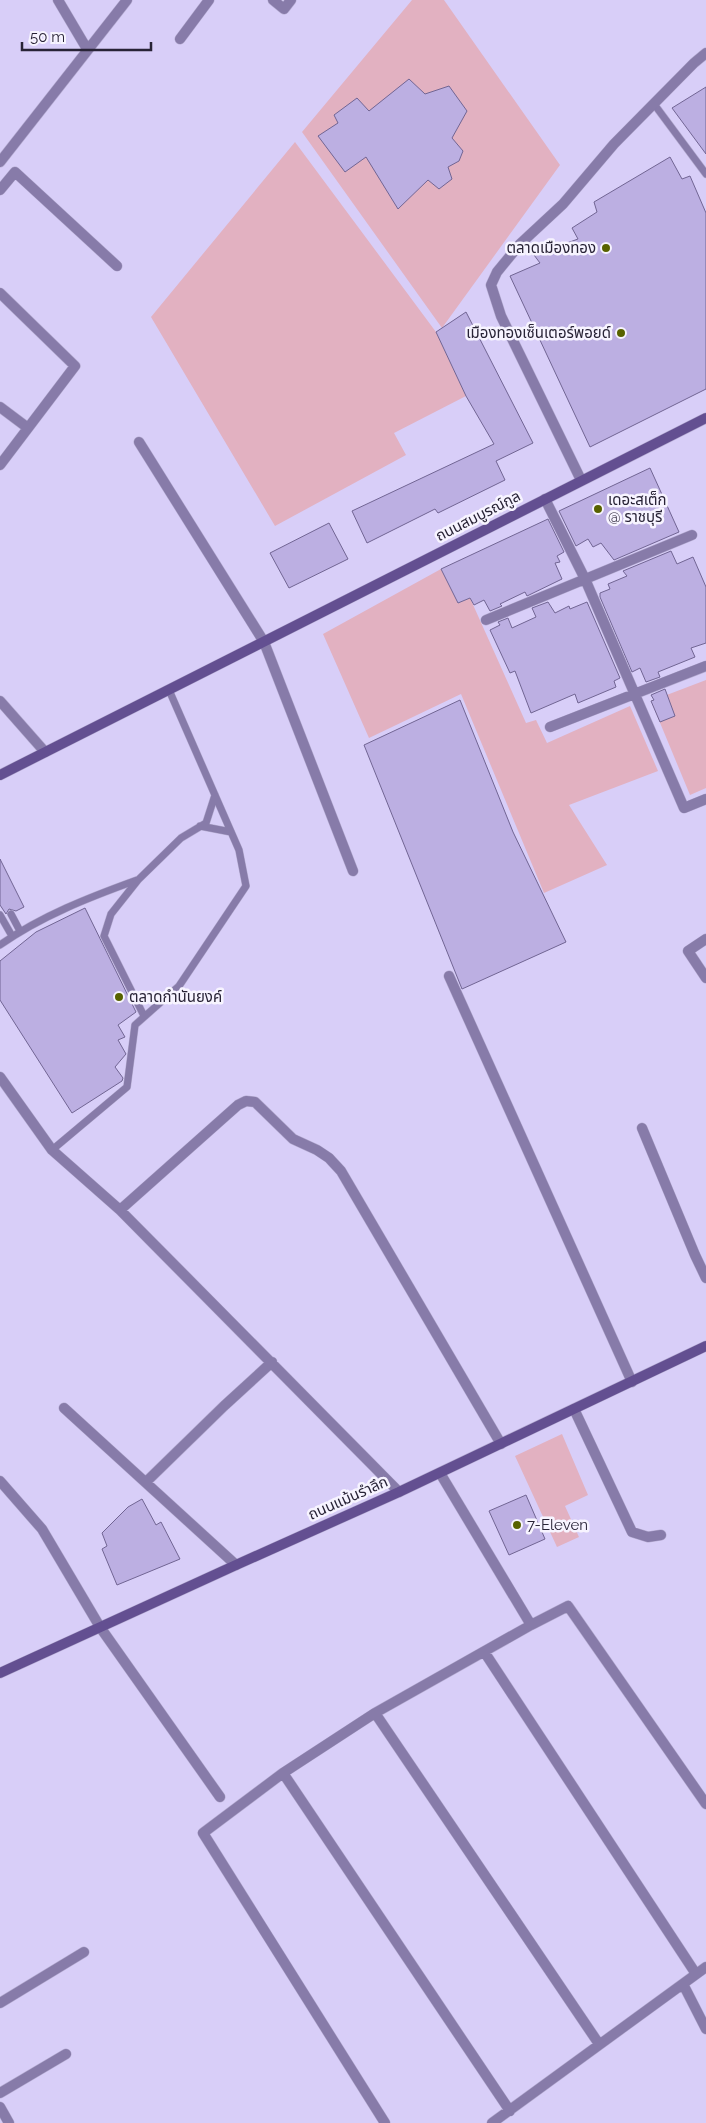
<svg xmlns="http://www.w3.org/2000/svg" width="706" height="2123" font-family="Raleway,'Noto Sans Thai',sans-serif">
<rect width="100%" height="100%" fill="#d8cef8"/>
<path fill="#e2b1c1" d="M412 0H444L560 165 442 328 302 132Z
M295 142 436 332 466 396 394 433 406 455 275 526 151 317Z
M441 569 458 603 470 598 526 723 536 720 547 743 630 706 658 771 569 805 607 865 544 893 461 694 369 738 323 634Z
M706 680V788L690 795 651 701Z
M562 1434 588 1495 565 1506 579 1537 557 1547 515 1456Z"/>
<path fill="#bcafe2" stroke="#716593" d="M409 79 425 94 449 86 467 111 452 138 463 151 459 161 448 167 452 179 439 189 428 180 398 209 366 157 345 172 318 136 338 123 334 115 357 98 369 111Z
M706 87V154L672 108Z
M670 157 682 179 690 176 706 213V389L590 447 510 276 540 263 534 255 578 239 572 228 597 212 594 202Z
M466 312 533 443 496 461 505 480 438 513 435 509 367 543 352 511 494 444 466 396 436 332Z
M650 468 679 532 614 560 601 543 593 547 588 539 576 546 559 511Z
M548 519 564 552 557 556 560 562 555 563 562 579 527 596 525 592 500 604 502 606 490 611 484 600 474 605 470 598 458 603 441 569Z
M329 523 348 559 289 588 270 553Z
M671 551 677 564 693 557 706 587V643L691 648 695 657 658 672 660 677 646 682 640 668 632 672 600 597V593L610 589 608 584 627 576 623 571Z
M548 602 555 613 569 606 570 609 587 602 620 678 614 681 616 687 578 703 575 694 531 713 515 671 510 673 490 630 500 625 498 622 508 618 512 628 536 617 532 608Z
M665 689 675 716 660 722 651 701 654 700 651 695Z
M460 700 513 832 566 942 462 989 364 745Z
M0 859 24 907 16 911 9 909 6 914 0 905Z
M85 908 136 1012 118 1025 125 1037 118 1040 126 1054 115 1067 123 1078 122 1081 72 1113 0 1000V961L36 932Z
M526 1495 545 1539 509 1555 489 1511Z
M142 1499 156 1525 161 1522 180 1559 117 1585 102 1549 107 1546 102 1533 128 1507Z"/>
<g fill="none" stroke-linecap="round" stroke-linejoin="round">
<defs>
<path id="lane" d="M654 104 706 174
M200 826 231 832
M11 914 20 931
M0 915 12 936
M0 945C41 916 90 897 137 880
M144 1016 104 936 111 914 138 880 181 838 206 823 215 795
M52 1150 127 1087 135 1025 179 986 246 886 239 850 169 690"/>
<path id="street" d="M58 0 87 49
M273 0 284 9 291 0
M180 39 209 0
M0 162 127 0
M0 190 15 172 117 266
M0 293 75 366 0 465
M0 407 28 428
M139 442 264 642 353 871
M581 480 501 316 491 285 497 272 520 244 563 204 614 144 694 63 706 53
M545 499 585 579 684 808 706 799
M486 620 692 535
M0 701 45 752
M550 727 706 666
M706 939 688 951 706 978
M449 976 632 1382
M0 1077 52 1150 120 1210 399 1492
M642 1128 695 1255 706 1278
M120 1210 238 1105 246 1101 255 1102 293 1139 317 1150 329 1158 341 1171 501 1444
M64 1408 236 1565
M574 1409 632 1532 648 1537 661 1535
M440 1473 531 1625
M0 1481 42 1529 100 1627 220 1797
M146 1482 224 1406 272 1362
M485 1653 696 1974
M375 1713 599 2044
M283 1773 510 2111
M683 1984 706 2029
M0 2003 84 1952
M0 2093 66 2054
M0 2107 9 2123
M385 2123 203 1833 283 1773 375 1713 531 1625 568 1606 706 1804
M492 2123 706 1967"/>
<path id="secondary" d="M0 775 706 418
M0 1673 236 1565 399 1492 706 1346"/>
</defs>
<use href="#lane" stroke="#b5acd1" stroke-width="8"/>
<use href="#street" stroke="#b5acd1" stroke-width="11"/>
<use href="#secondary" stroke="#b5acd1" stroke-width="11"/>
<use href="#lane" stroke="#877ba9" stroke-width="7"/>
<use href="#street" stroke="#877ba9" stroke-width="10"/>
<use href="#secondary" stroke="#634f91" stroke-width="10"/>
</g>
<g fill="#586200" stroke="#f7f4ff" stroke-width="2">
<circle cx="606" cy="248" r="5"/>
<circle cx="621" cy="333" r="5"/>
<circle cx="598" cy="509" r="5"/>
<circle cx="119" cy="997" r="5"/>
<circle cx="517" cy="1525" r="5"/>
</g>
<g text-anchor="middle" stroke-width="5" stroke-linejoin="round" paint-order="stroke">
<g font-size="15" fill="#282336" stroke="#f7f4ff" text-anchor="start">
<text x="596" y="253" text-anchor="end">ตลาดเมืองทอง</text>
<text x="611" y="338" text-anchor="end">เมืองทองเซ็นเตอร์พอยด์</text>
<text x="608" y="505">เดอะสเต็ก<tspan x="608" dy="17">@ ราชบุรี</tspan></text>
<text x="129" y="1002">ตลาดกำนันยงค์</text>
<text x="527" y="1530">7-Eleven</text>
</g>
<g font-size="15" fill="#282336" stroke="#f7f4ff">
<text transform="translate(478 516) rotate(-27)" y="5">ถนนสมบูรณ์กูล</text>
<text transform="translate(348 1498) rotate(-24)" y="5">ถนนแม้นรำลึก</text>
</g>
</g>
<path d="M22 42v8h129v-8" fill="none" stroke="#282336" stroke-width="2.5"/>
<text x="30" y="42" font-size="15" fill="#282336" stroke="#f7f4ff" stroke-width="4" paint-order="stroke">50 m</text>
</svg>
